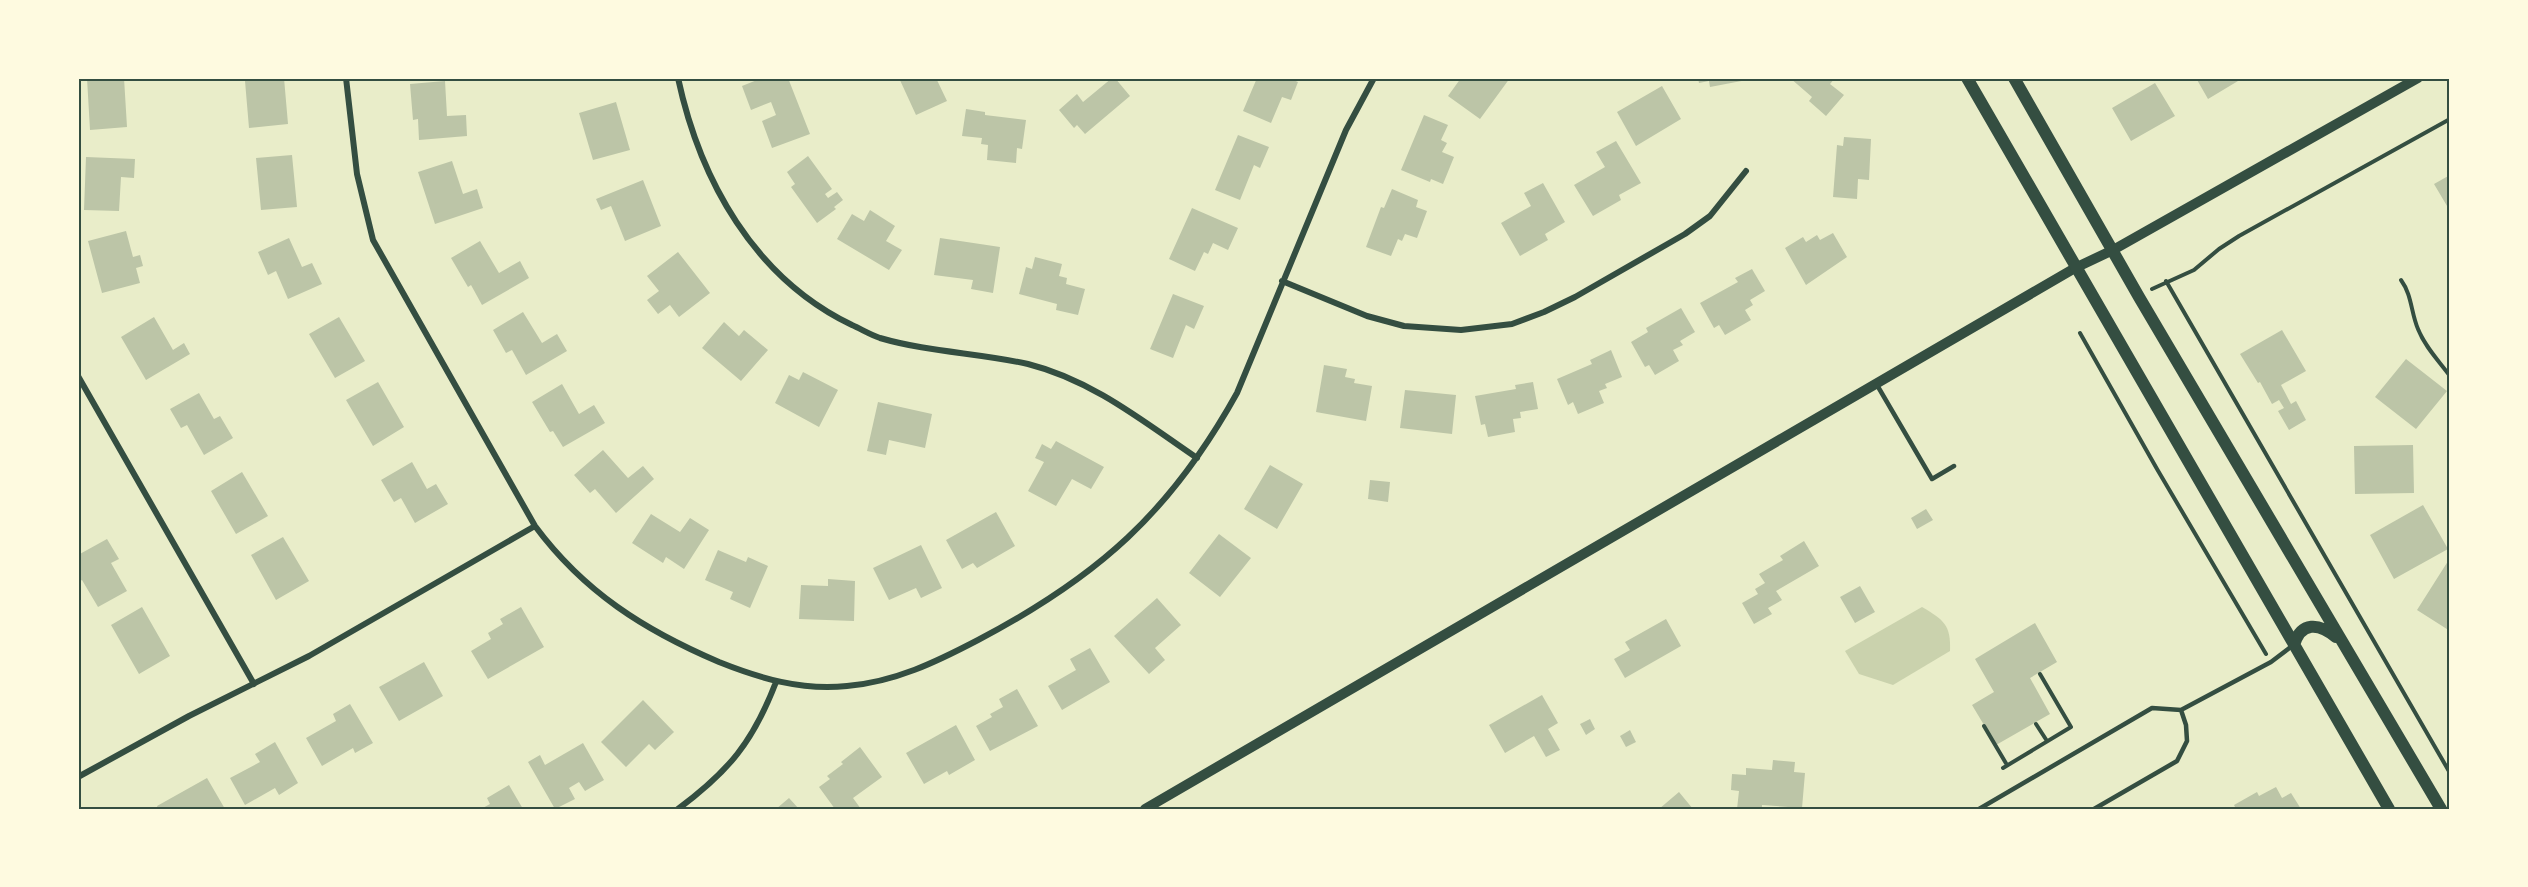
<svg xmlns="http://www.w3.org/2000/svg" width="2528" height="887" font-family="Rubik,sans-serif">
<rect width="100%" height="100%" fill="#e9edc9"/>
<path fill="#cad2ad" d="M1922 607C1944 620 1951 625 1950 651L1893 685 1859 674 1845 651Z"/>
<path fill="#bcc5a7" d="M87 78H124L127 127 90 130Z
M284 78 288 124 249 128 245 81Z
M762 78H788L810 134 772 148 762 121 776 115 771 102 751 110 742 86Z
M899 78H936L947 101 916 115Z
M1112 78H1115L1130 96 1085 134 1077 125 1074 128 1059 110 1077 94 1083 102Z
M1257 78H1289L1298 82 1291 100 1282 97 1271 123 1243 111Z
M1461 78H1510L1480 119 1448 96Z
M1698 78H1752V79L1710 87 1709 81 1699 83Z
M1790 78H1835L1830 84 1844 95 1826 116 1809 101 1812 97Z
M2196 78H2243L2208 99Z
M445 81 447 116 466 115 467 136 419 140 418 119 413 120 410 84Z
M2155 83 2175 116 2131 141 2112 108Z
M1662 86 1681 119 1636 146 1617 112Z
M616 102 630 150 593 160 579 113Z
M966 109 985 112V115L1026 120 1022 149 1017 148 1016 163 987 160 988 145 981 144 982 138 962 136Z
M1424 115 1448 125 1441 140 1447 143 1442 152 1454 157 1443 184 1431 179 1430 182 1401 170Z
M1238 135 1269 147 1260 168 1254 165 1240 200 1215 190Z
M1844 137 1871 139 1869 180 1858 179 1857 199 1833 197 1837 145 1843 146Z
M1616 141 1641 183 1619 195 1621 200 1593 216 1574 185 1605 167 1596 152Z
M292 155 297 207 261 210 256 158Z
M808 156 832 189 825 194 828 198 837 192 843 200 834 207 836 209 817 223 791 187 795 184 787 172Z
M86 157 135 159 134 178 121 177 119 211 84 210Z
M452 161 463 194 477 189 483 208 435 224 418 172Z
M2450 175V211L2434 184Z
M643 180 661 226 625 241 611 206 601 210 596 199Z
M1543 183 1565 222 1545 234 1548 240 1520 256 1501 223 1531 206 1524 193Z
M1392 189 1418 200 1416 207 1427 211 1417 238 1405 234 1402 241 1398 239 1391 256 1366 247 1381 207 1384 208Z
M1192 208 1238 228 1228 250 1213 243 1208 254 1204 252 1195 271 1169 259Z
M870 210 895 226 886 241 902 250 889 270 837 239 852 214 864 221Z
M126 231 133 257 140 255 143 266 136 268 140 283 102 293 88 241Z
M1833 233 1847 257 1806 285 1785 248 1803 237 1806 242 1817 235 1820 240Z
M289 238 302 267 312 263 322 284 288 299 276 271 268 275 258 252Z
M940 238 1000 247 993 293 971 289 973 280 934 275Z
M480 241 499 273 520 261 529 278 482 305 471 285 468 287 451 258Z
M678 252 710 293 679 317 670 305 658 314 647 300 659 291 647 276Z
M1035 257 1062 264 1059 276 1067 278 1066 284 1085 289 1078 315 1056 310 1057 304 1019 294 1026 267 1032 269Z
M1752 269 1765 291 1750 300 1753 305 1745 310 1751 320 1725 335 1719 325 1714 328 1700 303 1738 282 1735 278Z
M1173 294 1204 306 1194 329 1186 325 1173 358 1150 349Z
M1681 308 1695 332 1680 341 1683 345 1673 350 1679 361 1655 375 1649 365 1645 367 1631 342 1648 332 1646 328Z
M523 312 542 343 557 334 567 351 526 375 512 350 506 353 493 330Z
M154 317 173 350 184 343 190 354 146 380 121 337Z
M339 317 365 361 335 378 309 334Z
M724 322 739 336 744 330 768 350 741 381 702 348Z
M2282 330 2306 371 2281 385 2291 404 2296 401 2306 420 2289 430 2278 411 2284 408 2279 400 2272 404 2260 382 2258 383 2240 354Z
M1611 350 1622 377 1605 384 1607 388 1599 391 1604 403 1578 414 1573 402 1568 405 1557 379 1592 364 1590 360Z
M2406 359 2447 391 2416 429 2375 397Z
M1324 365 1347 369 1345 377 1355 379 1354 383 1372 386 1366 421 1316 412Z
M803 372 838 390 819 427 775 403 789 375 799 380Z
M378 382 404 427 373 446 346 400Z
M1533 382 1538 409 1520 412 1521 418 1513 419 1515 432 1488 437 1485 424 1481 425 1475 396 1516 389 1515 385Z
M562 384 579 414 594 405 605 423 563 447 553 431 550 432 532 402Z
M1405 390 1456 395 1452 434 1400 428Z
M199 393 214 419 220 416 233 438 204 455 187 425 181 428 170 409Z
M878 402 932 414 925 448 889 440 886 455 867 451Z
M1056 441 1104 467 1091 489 1072 479 1056 506 1028 491 1044 462 1035 458 1042 444 1051 449Z
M2413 445 2414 493 2355 494 2354 446Z
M603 450 628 478 643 466 654 479 616 513 595 489 590 493 574 475Z
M412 462 427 489 436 484 448 504 415 523 401 498 394 502 381 480Z
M1270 465 1303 484 1277 529 1244 509Z
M242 472 268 516 236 534 211 491Z
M1370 480 1390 482 1388 502 1368 499Z
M2423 505 2448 549 2394 579 2370 535Z
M1926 509 1933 520 1917 529 1911 518Z
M996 512 1015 546 977 568 973 563 962 569 946 540Z
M651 514 680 532 690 518 709 530 684 569 666 557 663 563 632 543Z
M1219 534 1251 558 1220 597 1189 573Z
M283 537 309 581 276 600 251 555Z
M107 539 119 559 111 563 127 591 98 607 82 580 78 582V555Z
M1804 541 1819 566 1776 591 1782 600 1768 608 1772 614 1754 624 1742 603 1758 594 1755 589 1765 583 1759 574 1783 560 1780 556Z
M921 545 942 588 921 598 916 588 889 600 873 568Z
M718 550 746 562 748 557 768 566 750 608 730 599 733 592 705 580Z
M2450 558V631L2417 610Z
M828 579 855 581 854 621 799 619 801 585 828 586Z
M1860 586 1875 612 1855 623 1840 597Z
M1157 598 1181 625 1155 648 1165 660 1149 674 1114 636Z
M142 607 170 656 139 674 111 625Z
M521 607 544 647 488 679 471 651 491 639 488 633 503 624 500 619Z
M1666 619 1681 646 1625 678 1614 659 1630 650 1625 642Z
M2035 623 2057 662 2030 678 2050 714 1996 745 1972 705 1994 692 1975 659Z
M1090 648 1110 682 1062 710 1048 686 1076 670 1070 659Z
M424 662 443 696 399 721 379 687Z
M1017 689 1038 726 990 751 976 726 992 717 990 714 1003 707 999 699Z
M1542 695 1558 723 1548 729 1560 750 1546 757 1534 736 1505 753 1489 725Z
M643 700 674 732 655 750 649 744 626 767 601 742Z
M350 704 373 743 355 753 353 748 322 766 306 738 336 721 333 714Z
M1590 719 1595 729 1586 735 1580 724Z
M956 725 975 760 949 775 947 771 924 784 906 753Z
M1630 730 1636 742 1626 747 1620 736Z
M275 742 298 783 279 795 275 788 245 805 230 778 260 762 255 754Z
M583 743 604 780 585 791 579 782 569 788 575 799 555 809 528 762 540 755 545 765Z
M860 747 882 777 853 798 861 809H835L819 787 830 779 827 776 843 764 841 762Z
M1773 760 1795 762 1794 772 1805 773 1802 808 1762 805V809H1737L1739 791 1731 790 1732 774 1746 775V768L1772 770Z
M207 778 225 809H158L157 806Z
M509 785 523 809H481L490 804 487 798Z
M2276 787 2282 798 2291 793 2301 809H2236L2234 805 2257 792 2259 796Z
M1679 792 1693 809H1659Z
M789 798 799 809H776Z"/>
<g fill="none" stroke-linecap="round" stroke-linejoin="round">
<path stroke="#344e41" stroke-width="4" d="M2401 280C2412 295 2411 313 2418 329 2425 347 2439 361 2450 376
M2166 281 2450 773
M2152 289 2194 270 2219 249 2239 236 2450 119
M2080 333 2157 469 2266 654
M2036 724 2047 741
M1984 726 2007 765
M2003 768 2071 727 2040 674"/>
<path stroke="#344e41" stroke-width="4.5" d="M1877 385 1932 479 1954 466
M1979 809 2152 708 2181 710 2271 662 2292 646
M2094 809 2177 761 2187 741 2186 725 2181 710"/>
<path stroke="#344e41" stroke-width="6" d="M346 78 357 174 373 240 535 526C584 592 644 630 719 662 759 678 802 691 847 686 895 682 936 662 978 640 1098 577 1171 512 1237 393L1346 130 1374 78
M678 78C700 180 754 278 852 325 861 329 871 335 880 338 928 352 979 353 1028 364 1092 380 1144 422 1197 458
M1282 281 1367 316 1404 326 1461 330 1512 324 1544 312 1575 297 1685 234 1710 216 1746 171
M78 376 254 684
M78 777 189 716 309 656 535 526
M678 809C729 771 753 742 776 682"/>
<path stroke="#344e41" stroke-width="10" d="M1145 809 2075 268 2113 250 2418 78"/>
<path stroke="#344e41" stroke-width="12" d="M1967 78 2389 809
M2014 78 2139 297 2441 809
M2294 645C2301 621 2319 623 2336 637"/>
</g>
<rect width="2528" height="887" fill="none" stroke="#fefae0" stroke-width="159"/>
<rect x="80" y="80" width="2368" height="728" fill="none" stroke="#344e41" stroke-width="2"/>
</svg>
